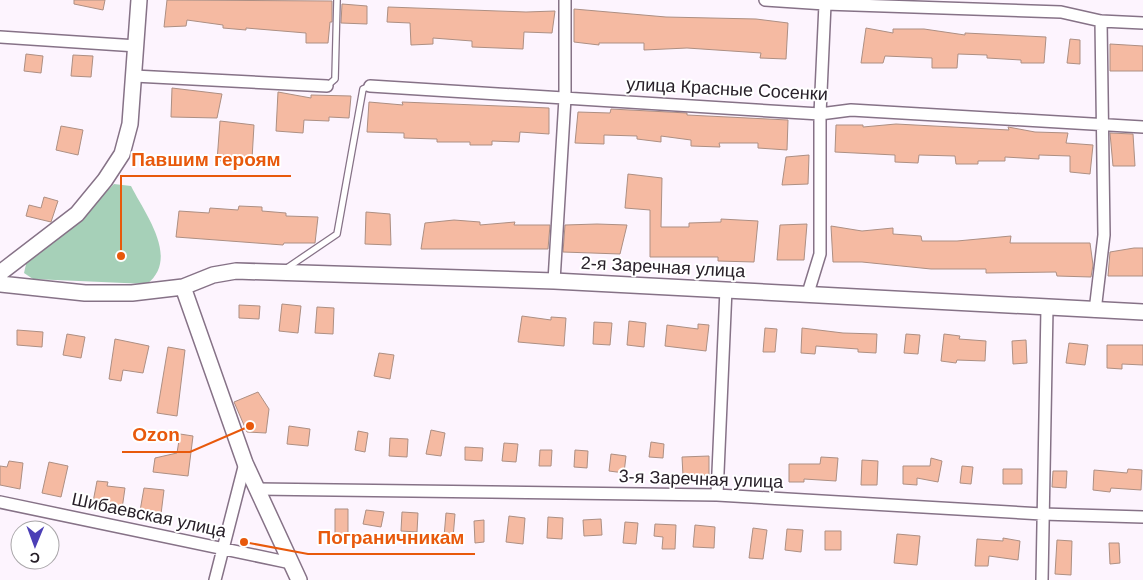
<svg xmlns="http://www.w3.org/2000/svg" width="1143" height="580" font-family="Helvetica,sans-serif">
<rect width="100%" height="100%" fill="#fdf4fe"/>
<path fill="#a6d0b8" d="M114 184 131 186C145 214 180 258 147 284L33 279 24 273 27 260 59 238Z"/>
<path fill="#f5baa2" stroke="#ad8f83" d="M74 0H105L103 10 74 4Z
M167 0 332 1V22H330L328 43H306V33L246 28V30L223 28V25L187 20 186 26 164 27Z
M342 4 367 6V24L341 23Z
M388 7 526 12 555 11 552 33 524 32 523 49 472 47V41L433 38V44L411 45 410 23 387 22Z
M574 9 666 17 756 19 788 23 786 59 760 58 761 53 687 48 644 50V43H599V45L574 42Z
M866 28 893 33V29H924L965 35V33L1046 37 1044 63H1021V60L987 58V55L958 54 957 68H932V58L885 56 883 63H861Z
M1070 39 1080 40V64L1067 63Z
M1110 44 1143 46V71H1110Z
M26 54 43 56 41 73 24 71Z
M73 55 93 56 91 77 71 76Z
M172 88 222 94 217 118 171 117Z
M278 92 311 98V95L351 96 349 118 329 117V121L304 120 303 133 276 131Z
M369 102 403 105 402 102 549 108V134L520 132 519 142 492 141V145H470V142H437V139L404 138V133L367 132Z
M611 109 687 113V115L788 120 787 150 758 148V143H719L720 147 691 146V140L661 136V142L637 139V136L604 135V144L575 143 578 112 610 113Z
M220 121 254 125 252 159 217 161Z
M896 124 1009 130 1008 127 1035 132 1068 133 1066 143 1093 145 1090 174 1070 172V156L1039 155V159L1005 157V161H978V164H956L955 156 919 155 918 163 895 162V155L835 152 836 125H863V127Z
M61 126 83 130 78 155 56 150Z
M1110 133 1133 134 1135 166H1113Z
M809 155 808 184 782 185 786 157Z
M628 174 662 178 661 227H689V223L721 222V219L758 221 754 262 718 261V257H650V210L625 208Z
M44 197 58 201 51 222 26 216 29 205 41 208Z
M239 206 262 207V211L286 213V216L318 217 315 243H284L283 245 176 237 179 211 209 213 210 208 238 210Z
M366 212 390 214 391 245 365 244Z
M454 220 480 222V225L515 222 514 225H550L548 249H421L425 223Z
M597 224 627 225 620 254 563 252 565 225Z
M807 224 804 260H777L780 225Z
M831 226 862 231 893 228V234L921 236 922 241H957L1011 236 1010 243H1090L1093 265 1091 277 1057 276 1056 272 986 273V269H931L862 262H833Z
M1134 248H1143V276H1108L1110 252Z
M282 304 301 306 298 333 279 331Z
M239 305 260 306 259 319 239 318Z
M317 307 334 308 333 334 315 333Z
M522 316 551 320V317L566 318 564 346 518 342Z
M629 321 646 323 644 347 627 345Z
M594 322 612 323 610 345 593 344Z
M698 324 709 325 706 351 665 346 667 325 698 329Z
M765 328 777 329 775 352H763Z
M802 328 843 333 877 334 876 353 858 352V349L816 346 815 354 801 353Z
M17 330 43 332 42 347 17 345Z
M67 334 85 337 81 358 63 355Z
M906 334 920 335 918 354 904 353Z
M944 334 960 336 959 339 986 341 985 361 957 360 956 363 941 361Z
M115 339 149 346 143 373 123 370 121 381 109 379Z
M1026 340 1027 363 1013 364 1012 341Z
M1069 343 1088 345 1085 365 1066 363Z
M1107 345H1143V365L1122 364V369L1107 368Z
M168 347 185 350 177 416 157 413Z
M379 353 394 355 390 379 374 376Z
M258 392 269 409 266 433 247 432 234 402Z
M289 426 310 429 308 446 287 444Z
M431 430 445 433 441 456 426 454Z
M358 431 368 433 365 452 355 450Z
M180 434 193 436 188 476 153 472 155 458 177 453Z
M390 438 408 439 407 457 389 456Z
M651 442 664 444 663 458 649 457Z
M504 443 518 444 516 462 502 461Z
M465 447 483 448 482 461 465 460Z
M540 450H552L551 466H539Z
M575 450 588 451 587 468 574 467Z
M611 454 626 456 624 473 609 471Z
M709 456V475L683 476 682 457Z
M821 457 838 458 836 481 804 479V482H789V464H820Z
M931 458 942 461 938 482 917 478V485L903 484V466H930Z
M862 460 878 461 877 485H861Z
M9 461 23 463 20 489 0 485V466L7 467Z
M49 462 68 466 61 497 42 493Z
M962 466 973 467 971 484 960 483Z
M1003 469H1022V484H1003Z
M1128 469 1142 470 1141 490 1111 488 1110 492 1093 490 1094 470 1127 473Z
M1053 471H1067L1066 488 1052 487Z
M97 481 108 482 107 486 125 488 122 509 93 502Z
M144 488 164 490 161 514 140 511Z
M335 509H348V536L335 535Z
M366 510 384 512 381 527 363 524Z
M402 512 418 513 417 532 401 531Z
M446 513 455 514 453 538 444 537Z
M509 516 525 518 523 544 506 542Z
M548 517 563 518 562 539 547 538Z
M601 519 602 535 584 536 583 520Z
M484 520V542L475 543 474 521Z
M625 522 638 523 636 544 623 543Z
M655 524 676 525 675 549H662L663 537 654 536Z
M695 525 715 527 714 548 693 547Z
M753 528 767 530 763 559 749 558Z
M787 529 803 530 801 552 785 550Z
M825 531H841V550H825Z
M897 534 920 536 917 565 894 563Z
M1003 538 1020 541 1018 560 989 556 988 566H975L977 539 1003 541Z
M1057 540 1072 541 1071 575 1055 574Z
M1109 543H1119L1120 563 1110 564Z"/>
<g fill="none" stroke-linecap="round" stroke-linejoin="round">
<defs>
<path id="lane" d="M327 86 335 79 337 0
M284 270 337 234 363 89 370 86"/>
<path id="street" d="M765 0 825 4 1061 12 1101 21 1143 23
M0 37 137 46
M134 76 327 86
M370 86 820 114 851 110 1143 127
M554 281 565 98V0
M808 293 820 254V114L825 4
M1095 311 1104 235 1101 21
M257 489 717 495 1042 514 1143 517
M717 495 726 289
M0 502 291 563
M215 580 245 463
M1042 580 1047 308"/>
<path id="secondary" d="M0 273 77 214 105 180 122 154 130 124 139 0
M0 284 85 293H132L183 287 213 275 236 271 554 281 1143 312
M183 287 245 463 299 580"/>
</defs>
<use href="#lane" stroke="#867287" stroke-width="8"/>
<use href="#street" stroke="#867287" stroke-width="14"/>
<use href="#secondary" stroke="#867287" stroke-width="18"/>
<use href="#lane" stroke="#fff" stroke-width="5.5"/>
<use href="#street" stroke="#fff" stroke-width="11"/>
<use href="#secondary" stroke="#fff" stroke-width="15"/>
</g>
<g text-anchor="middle" stroke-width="4" stroke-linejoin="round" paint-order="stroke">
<g font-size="18" fill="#282029" stroke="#fff">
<text transform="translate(727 89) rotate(3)" y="6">улица Красные Сосенки</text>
<text transform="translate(663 267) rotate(3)" y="6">2-я Заречная улица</text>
<text transform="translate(701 479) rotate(2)" y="6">3-я Заречная улица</text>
<text transform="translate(149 515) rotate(12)" y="6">Шибаевская улица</text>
</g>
</g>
<path fill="none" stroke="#e8590c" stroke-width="2" d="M121 256L121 176H291M250 426L190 452H122M244 542L308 554H475"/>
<g fill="#e8590c" stroke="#fff" stroke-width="2">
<circle cx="121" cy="256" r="5"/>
<circle cx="250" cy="426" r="5"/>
<circle cx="244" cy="542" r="5"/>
</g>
<g font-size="19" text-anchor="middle" font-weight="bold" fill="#e8590c" stroke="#fff" stroke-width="4" stroke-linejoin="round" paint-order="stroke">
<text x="206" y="166">Павшим героям</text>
<text x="156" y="441">Ozon</text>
<text x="391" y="544">Пограничникам</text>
</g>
<g transform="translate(35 545) rotate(181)"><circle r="24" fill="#ffffff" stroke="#a9a6a9"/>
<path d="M0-4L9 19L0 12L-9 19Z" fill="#4c3fb6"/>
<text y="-8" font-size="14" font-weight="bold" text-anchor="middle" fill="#282029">С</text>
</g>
</svg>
